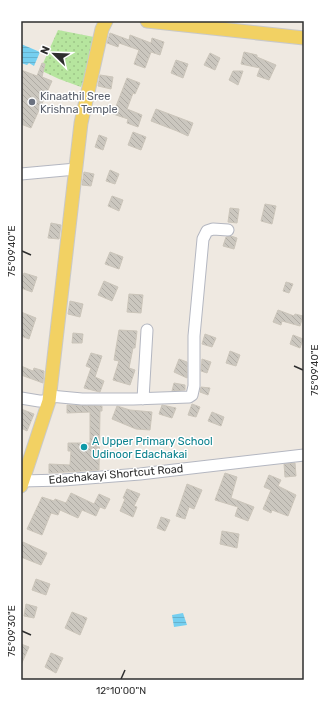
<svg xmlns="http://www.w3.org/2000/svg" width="325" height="701" font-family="Rubik,sans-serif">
<defs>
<pattern id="park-dots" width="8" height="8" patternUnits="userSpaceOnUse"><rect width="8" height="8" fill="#b6e59e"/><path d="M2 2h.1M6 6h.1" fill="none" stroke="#9dc588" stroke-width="1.8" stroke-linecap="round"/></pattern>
<pattern id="water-rules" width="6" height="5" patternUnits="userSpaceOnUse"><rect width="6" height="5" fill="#75cff0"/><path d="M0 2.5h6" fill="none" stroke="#66b2ce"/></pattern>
<pattern id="building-back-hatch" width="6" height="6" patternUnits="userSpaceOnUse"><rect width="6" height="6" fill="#cbc7bf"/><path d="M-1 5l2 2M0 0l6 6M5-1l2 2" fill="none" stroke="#afaba4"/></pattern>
</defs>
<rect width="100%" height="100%" fill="#efe9e1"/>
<path fill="url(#park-dots)" d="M58 30 94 37 90 62 81 87 59 79 40 70Z"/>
<path fill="url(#water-rules)" d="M21 44 40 52 34 66 29 63 27 65 21 63Z
M183 613 187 625 174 627 172 615Z"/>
<path fill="url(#building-back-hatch)" stroke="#cbc5ba" d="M110 33 129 40 130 35 151 43 152 38 164 42 160 55 151 52 145 68 134 64 139 50 119 43 118 47 107 43Z
M244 52 257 55V57L276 65 269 80 257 76 260 68 241 64Z
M210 53 220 58 215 70 204 65Z
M176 60 188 64 183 78 171 73Z
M42 63 45 64 42 77 52 81 31 128 21 124V70L37 76Z
M233 71H243L238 85 229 80Z
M100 75 113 77 111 89 98 86Z
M127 78 140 83 135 94 133 93 127 109 142 115 138 127 127 123 128 119 113 114Z
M156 109 193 123 188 136 177 131 151 121Z
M133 132 146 137 141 150 128 145Z
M99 135 107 138 103 150 95 147Z
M110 170 119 174 115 184 106 181Z
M84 172 94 174 91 186 82 185Z
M112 196 123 200 119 211 108 206Z
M265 204 276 206 272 224 261 221Z
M230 208 239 209 237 223 228 222Z
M51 223 61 225 59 239 48 238Z
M231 236 237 238 234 249 223 246 226 237Z
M110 252 123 257 119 269 105 264Z
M24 273 37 277 32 292 21 288V280Z
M104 281 118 287 112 301 98 295Z
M286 282 293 284 289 293 283 291Z
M129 294 143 295 141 313 127 312Z
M70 301 83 304 80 317 68 314Z
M278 310 294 316 295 314 303 316 300 326 282 321 281 325 273 322Z
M21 312 36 318 29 339 21 336Z
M119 330 137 331 135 348H133L129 368 135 370 130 385 113 380 119 361 114 360Z
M73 333 83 334 82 343H72Z
M205 334 216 338 212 347 202 344Z
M293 335 303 339 300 348 290 344Z
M230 351 240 355 236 366 226 363Z
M91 353 102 356 95 377 104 381 100 392 84 388 91 368 86 366Z
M179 359 187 362V378L174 372Z
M202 359 211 362 207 373 201 371Z
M21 366 33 371 34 368 44 371 43 383 21 375Z
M174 383 185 385V390L172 391Z
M201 387 210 388 208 395 200 392Z
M192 404 200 407 196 417 188 415Z
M67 405 102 406V411H100L99 470 49 473V464L70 465 71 451H68V443H90V412L67 413Z
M162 405 176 408 172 418 159 414Z
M117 406 130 410 152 412 150 430 136 429 112 419Z
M21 409 34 414 27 431 21 428Z
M212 412 224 417 221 426 208 421Z
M295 463 296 476 285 477 284 464Z
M225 473 237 477 231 498 254 507 248 521 235 516 238 507 215 500Z
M269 475 281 480 278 486 296 495 288 516 272 510 271 513 263 509 271 490 264 487Z
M187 484 202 490 194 509 189 507 185 519 176 516Z
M127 489 140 494 134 506 137 507 133 517 120 511 125 499 123 498Z
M71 493 94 504 99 494 110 499 105 509 100 507 96 516 82 510 78 518 60 510 58 515 51 513 42 535 27 529 42 497 54 501 55 499 66 503Z
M161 517 170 520 165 531 157 528Z
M222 531 239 534 237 548 220 544Z
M23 542 47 553 41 565 21 557V546Z
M36 579 50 584 46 595 32 590Z
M26 604 37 607 34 618 24 616Z
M72 612 87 618 80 635 65 628Z
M21 644 29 647 21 665Z
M51 653 63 658 56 673 45 667Z"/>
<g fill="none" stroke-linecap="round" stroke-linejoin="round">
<defs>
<path id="minor" d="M21 174 76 169
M50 396 82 399H133L189 397 192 395 194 386V336L203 239 207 231 213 229 228 230
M21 398 39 401H49
M143 399 147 330
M21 481 63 480 140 474 304 455"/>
<path id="major" d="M147 21 304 38
M21 486 49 401 81 123 102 29 106 21"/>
</defs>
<use href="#minor" stroke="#b4b7c1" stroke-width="13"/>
<use href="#major" stroke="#c9c9c9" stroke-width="15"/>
<use href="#minor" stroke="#fff" stroke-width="11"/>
<use href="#major" stroke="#f2d163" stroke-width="13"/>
</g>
<path fill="none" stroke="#2e2e2e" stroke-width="1.5" d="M22 251 31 255M294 366 303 370M22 631 31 635M121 679 125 670"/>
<circle fill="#6b7280" stroke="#fff" stroke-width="1.5" cx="32" cy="102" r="4"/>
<circle fill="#0f9aa8" stroke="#fff" stroke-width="1.5" cx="84" cy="447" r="4"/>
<g text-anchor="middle" stroke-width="3" stroke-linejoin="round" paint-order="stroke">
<g font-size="11" fill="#5b616d" stroke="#fff" text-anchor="start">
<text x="40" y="100">Kinaathil Sree<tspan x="40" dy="13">Krishna Temple</tspan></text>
</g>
<g font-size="11" fill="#0d838f" stroke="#fff" text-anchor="start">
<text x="92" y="445">A Upper Primary School<tspan x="92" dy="13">Udinoor Edachakai</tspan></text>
</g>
<g font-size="11" fill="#2e2e2e" stroke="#fff">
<text transform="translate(116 474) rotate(-5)" y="4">Edachakayi Shortcut Road</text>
</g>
</g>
<rect width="325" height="701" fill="none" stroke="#ffffff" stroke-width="44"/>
<g transform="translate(54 54) rotate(293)" stroke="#ffffff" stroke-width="3" paint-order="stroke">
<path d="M0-3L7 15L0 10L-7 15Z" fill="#2e2e2e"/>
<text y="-6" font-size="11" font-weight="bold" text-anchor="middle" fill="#2e2e2e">N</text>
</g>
<rect x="22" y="22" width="281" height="657" fill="none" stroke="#2e2e2e" stroke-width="1.5"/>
<g font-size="10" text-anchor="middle" fill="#2e2e2e">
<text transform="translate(11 251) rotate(-90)" y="4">75°09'40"E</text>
<text transform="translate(314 370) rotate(-90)" y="4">75°09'40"E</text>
<text transform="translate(11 631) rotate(-90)" y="4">75°09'30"E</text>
<text x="121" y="694">12°10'00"N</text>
</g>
</svg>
